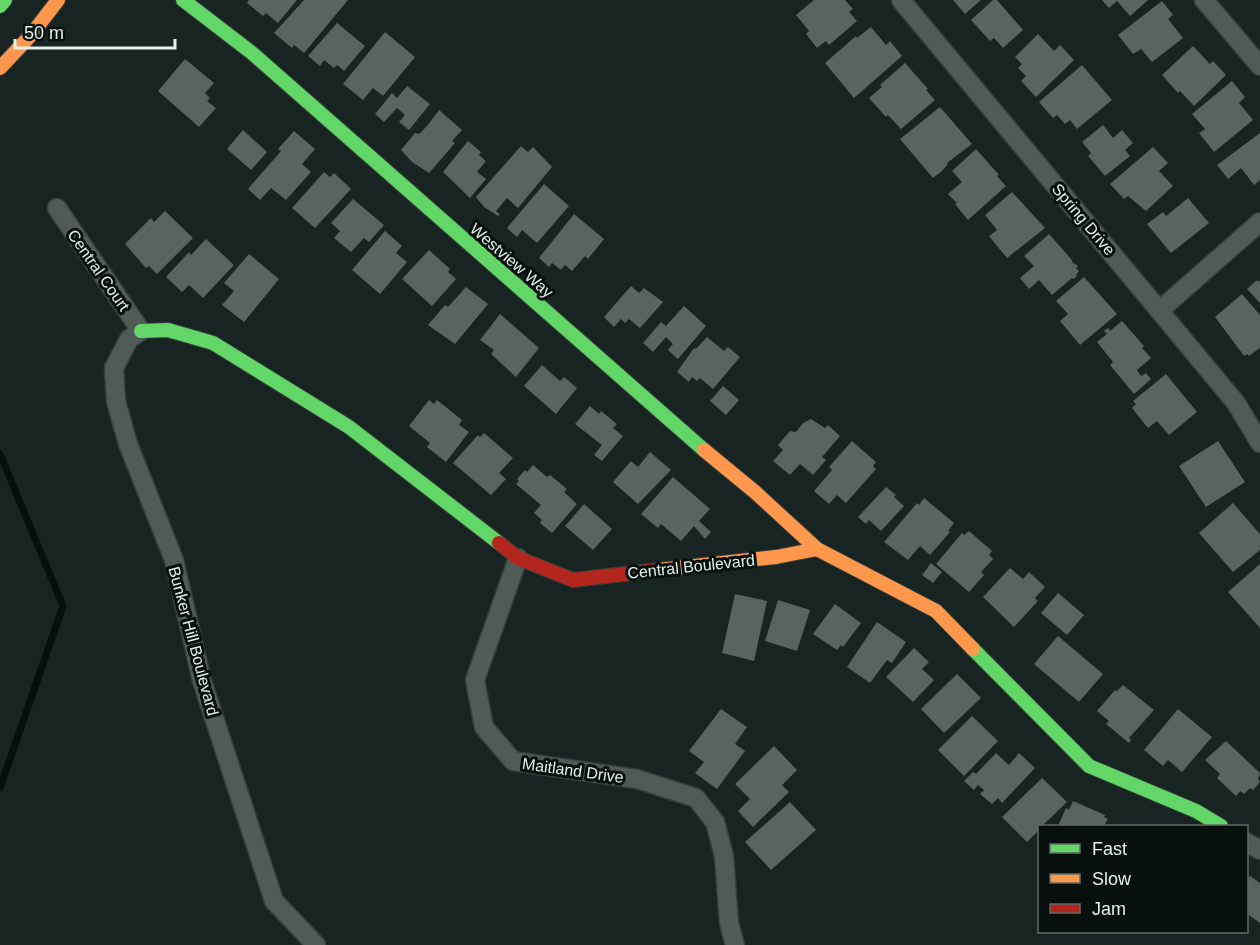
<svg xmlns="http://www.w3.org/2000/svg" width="1260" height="945" font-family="Helvetica,sans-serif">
<rect width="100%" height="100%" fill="#182421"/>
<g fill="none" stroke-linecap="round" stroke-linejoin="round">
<path stroke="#04100c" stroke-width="7" d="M0 454 63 606 0 788"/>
</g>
<path fill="#596360" d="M249 0H297L278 23 266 13 263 16 247 3Z
M304 0H348L304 53 294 45 292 48 274 33Z
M814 0H845L853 9 849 12 857 21 829 45 826 41 817 48 806 34 809 31 796 15Z
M953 0H981L965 14Z
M993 0H997L1023 30 1003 48 994 38 990 41 971 20Z
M1102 0H1148L1130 16 1117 1 1109 8Z
M1162 1 1173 15 1168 19 1183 38 1152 62 1141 49 1133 54 1118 35Z
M337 23 365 46 344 71 337 65 334 68 324 60 320 66 308 56Z
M871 27 886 45 890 41 902 56 854 98 825 63 856 36 857 38Z
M385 32 415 57 383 96 373 88 363 100 343 84Z
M1038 34 1054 51 1060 45 1074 60 1036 97 1021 81 1026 76 1018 68 1022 64 1015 57Z
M1193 46 1210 64 1213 61 1226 75 1194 106 1180 91 1178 93 1162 75Z
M185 59 214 83 205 93 210 98 207 101 216 108 199 127 158 91Z
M905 63 928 89 926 90 935 100 901 129 888 115 886 117 869 98 882 87 880 85Z
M1082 65 1112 100 1077 129 1070 120 1065 124 1057 115 1053 118 1039 102Z
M1232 81 1245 97 1239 103 1253 120 1214 152 1199 133 1205 129 1192 114Z
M407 86 430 104 409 130 399 122 405 115 397 108 384 122 375 114 392 93 397 98Z
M940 107 972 144 947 163 948 164 942 171 933 178 900 139Z
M439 110 462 130 452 141 455 143 429 173 412 162 401 150 415 133 419 134 427 126Z
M1103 125 1113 138 1122 130 1133 143 1125 150 1130 156 1105 176 1088 156 1091 153 1082 142Z
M243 130 267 152 251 170 227 149Z
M294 131 315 149 302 164 311 172 286 200 271 188 260 200 248 189 281 151 278 149Z
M1260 133V180L1254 185 1241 168 1228 179 1217 165Z
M468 141 481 152 479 155 486 161 477 172 486 179 470 198 443 172Z
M521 146 528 152 533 147 552 167 518 208 507 198 496 211 500 214 498 216 484 207 476 197Z
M1153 147 1168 163 1159 171 1173 186 1146 211 1128 196 1124 199 1110 184Z
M976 149 999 175 997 176 1006 186 968 220 955 204 957 203 948 194 962 182 952 171Z
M324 172 330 177 334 173 351 189 315 228 292 208Z
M544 184 569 206 537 243 522 230 517 237 507 228Z
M1012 192 1045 228 1007 258 989 236 997 230 985 215Z
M1188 198 1209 223 1171 253 1147 224 1163 212 1166 216Z
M353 199 384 225 369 242 364 238 351 252 334 238 340 231 331 223Z
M165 211 193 238 157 274 149 266 146 268 125 244 151 218 154 222Z
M574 214 604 239 588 259 585 256 572 271 565 265 561 270 552 263 549 267 539 258Z
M385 231 402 246 396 253 407 262 380 294 352 270Z
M1049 234 1072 260 1073 264 1074 263 1078 266 1076 268 1079 271 1076 275 1077 276 1073 279 1072 278 1052 295 1039 280 1029 289 1020 278 1034 266 1024 256Z
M206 239 234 265 203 298 189 285 182 292 166 277 189 252 191 255Z
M429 250 450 269 448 272 456 279 432 306 402 279Z
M249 254 279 279 244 322 222 305 234 291 224 283Z
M1084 277 1117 314 1080 345 1060 321 1068 314 1056 301Z
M1257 280 1258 282 1260 280V303L1247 289Z
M631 286 639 293 644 288 663 302 640 328 629 319 625 323 621 319 614 327 604 317Z
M466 287 488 304 455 344 428 325 445 305 448 307Z
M1242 294 1260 315V348L1249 356 1247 354 1244 356 1215 317Z
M684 306 706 326 678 359 668 350 673 344 666 337 653 352 643 343 661 322 666 326Z
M500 314 539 348 516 377 491 354 494 350 480 340Z
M1122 321 1144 346 1142 348 1151 358 1137 370 1141 376 1146 373 1151 379 1134 394 1110 365 1113 362 1097 342 1107 334 1104 331 1108 328 1110 331Z
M707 337 724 351 728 347 740 357 713 389 700 378 697 381 692 377 689 382 677 372 694 348 696 349Z
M542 365 560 381 564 377 577 388 556 414 524 386Z
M1166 374 1197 412 1169 435 1157 421 1148 428 1132 408 1136 404 1133 401Z
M723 386 739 400 726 415 710 401Z
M429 400 434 404 437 400 462 420 459 425 469 432 446 462 427 447 430 443 409 426Z
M590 406 599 414 601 411 617 424 613 428 623 436 602 461 594 455 602 445 575 424Z
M811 419 825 428 828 425 840 436 822 457 826 460 813 475 800 464 790 475 773 461 783 450 778 445 790 431 796 432 803 423Z
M484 433 513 458 499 473 506 479 491 495 453 463 478 435 480 437Z
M852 441 876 462 873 466 876 469 846 503 837 495 829 504 814 491 832 470 829 467Z
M1218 441 1245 482 1206 507 1179 466Z
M650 452 671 470 638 504 613 482 631 461 638 467Z
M533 465 547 477 550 475 567 489 564 492 577 504 552 533 540 523 542 520 534 513 541 505 516 484 519 481 517 479 525 470 527 472Z
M673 477 710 509 699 521 711 532 705 539 694 526 681 541 661 524 658 528 641 514Z
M886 487 896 495 894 497 904 506 881 531 869 520 866 524 858 517Z
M924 498 954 523 948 531 950 532 930 555 920 546 908 560 884 542 917 503 919 505Z
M1233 503 1260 534V550L1233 572 1199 533Z
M584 504 612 529 593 550 565 526Z
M969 531 992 551 989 555 993 559 981 572 984 575 969 592 936 564 962 533 964 535Z
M931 563 942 572 933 583 922 575Z
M1260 564V628L1228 592Z
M1010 568 1023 579 1029 572 1045 587 1035 598 1038 601 1014 627 983 597Z
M1058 593 1084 615 1067 635 1041 613Z
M735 594 767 601 754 661 722 653Z
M778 600 810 610 797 651 765 641Z
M835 604 861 623 843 647 841 645 837 650 813 634Z
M877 622 906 642 892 663 887 660 870 683 847 667Z
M1058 636 1103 674 1079 702 1034 664Z
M914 648 929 662 922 669 934 680 913 702 886 677Z
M957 674 981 698 944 733 921 709Z
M1123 685 1154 710 1129 738 1131 740 1129 743 1106 724 1109 721 1097 711 1115 690 1117 691Z
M721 709 747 727 735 744 745 751 717 789 695 773 704 762 689 751Z
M1178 709 1212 737 1182 772 1168 760 1163 766 1144 750Z
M972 716 998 741 964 776 938 750Z
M1226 741 1260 773 1258 779 1260 782 1253 790 1250 788 1244 794 1240 791 1236 796 1217 778 1220 774 1205 760Z
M774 746 797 770 782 785 789 792 753 827 738 811 750 799 735 784Z
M996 753 1009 765 1019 753 1035 768 1002 803 998 798 992 804 980 794 984 790 978 785 974 790 964 781 973 772 976 774Z
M1042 778 1067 802 1042 826H1040V829L1027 842 1002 817Z
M1073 801 1105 815 1104 817 1108 819 1104 826H1058L1066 808 1069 810Z
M790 802 816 830 771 870 745 842Z
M1250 876 1260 883V923L1246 913V881Z"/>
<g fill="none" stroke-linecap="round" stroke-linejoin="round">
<defs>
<path id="street" d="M901 0 1236 403 1260 443
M1204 0 1260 66
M57 208 141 331 129 339 114 368 116 401 128 444 174 560 202 681 274 901 316 945
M1160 310 1260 222
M518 558 475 680 484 727 513 761 637 779 696 798 715 822 724 856 729 923 735 945
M1246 842 1260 850"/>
<path id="fast" d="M183 0 252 53 704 450
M0 6 5 0
M141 331 168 330 213 343 349 427 499 543
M973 649 1089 766 1196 811 1221 826"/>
<path id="slow" d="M0 68 31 35 58 0
M704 450 755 492 817 549
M658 570 776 557 817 549 936 611 973 649"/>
<path id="jam" d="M499 543 518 558 573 580 658 570"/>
</defs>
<use href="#street" stroke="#343e3b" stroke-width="21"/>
<use href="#fast" stroke="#343e3b" stroke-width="16"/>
<use href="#slow" stroke="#343e3b" stroke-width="16"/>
<use href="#jam" stroke="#343e3b" stroke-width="16"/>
<use href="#street" stroke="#505a57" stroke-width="18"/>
<use href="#fast" stroke="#63d668" stroke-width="14"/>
<use href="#slow" stroke="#ff974d" stroke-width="14"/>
<use href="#jam" stroke="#b3261e" stroke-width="14"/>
</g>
<g text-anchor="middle" stroke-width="6" stroke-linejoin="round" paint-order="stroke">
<g font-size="16" fill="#e2f0ea" stroke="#07100d">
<text transform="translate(1084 219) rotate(50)" y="6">Spring Drive</text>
<text transform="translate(512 260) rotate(41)" y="6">Westview Way</text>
<text transform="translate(99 270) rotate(55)" y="6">Central Court</text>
<text transform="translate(691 566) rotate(-6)" y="6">Central Boulevard</text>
<text transform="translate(194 641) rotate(75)" y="6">Bunker Hill Boulevard</text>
<text transform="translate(573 770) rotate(8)" y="6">Maitland Drive</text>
</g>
</g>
<rect x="1038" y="825" width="210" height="108" fill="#07100d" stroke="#5f6a65" stroke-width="1.5"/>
<rect x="1050" y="844" width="30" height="9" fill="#63d668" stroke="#5f6a65" stroke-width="1.5"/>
<text x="1092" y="855" font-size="18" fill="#e2f0ea">Fast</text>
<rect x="1050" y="874" width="30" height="9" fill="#ff974d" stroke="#5f6a65" stroke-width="1.5"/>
<text x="1092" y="885" font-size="18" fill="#e2f0ea">Slow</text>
<rect x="1050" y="904" width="30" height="9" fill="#b3261e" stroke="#5f6a65" stroke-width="1.5"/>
<text x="1092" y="915" font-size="18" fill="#e2f0ea">Jam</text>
<path d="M15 39v9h160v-9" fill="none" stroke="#e2f0ea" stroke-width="3"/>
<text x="24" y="39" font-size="18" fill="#e2f0ea" stroke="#07100d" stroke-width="4.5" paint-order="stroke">50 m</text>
</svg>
